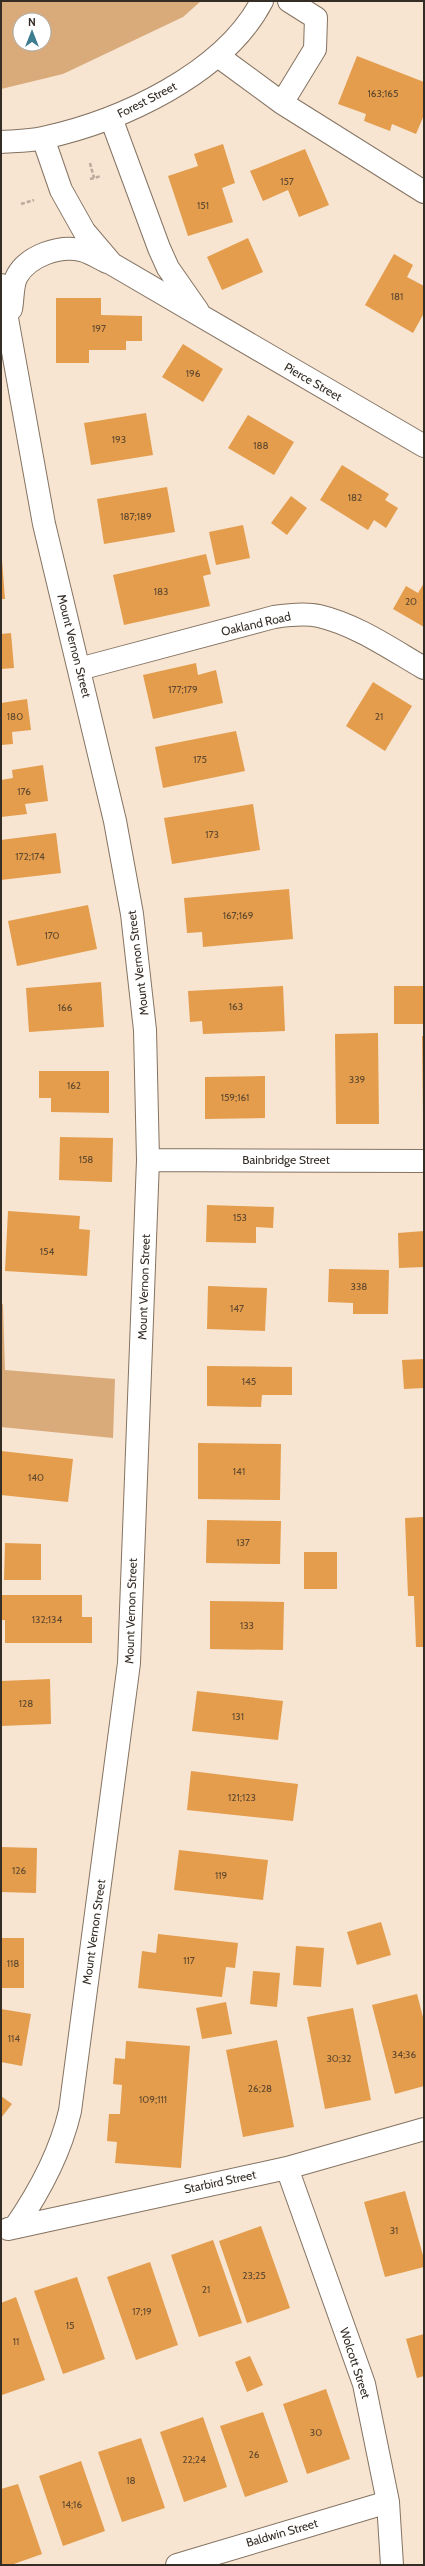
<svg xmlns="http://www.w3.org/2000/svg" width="425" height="2566" font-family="Cabin,sans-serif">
<rect width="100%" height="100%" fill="#f7e4d1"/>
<path fill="#d9ab7a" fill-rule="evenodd" d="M1 1H201L183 17 63 74 1 89ZM20 20H44V44H20Z
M1 1302 3 1305 5 1370 115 1379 113 1438 1 1427Z"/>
<path fill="#e39d4c" d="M357 56 424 82V115L416 134 392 124 390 131 364 121 366 114 338 104Z
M223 144 235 183 222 188 233 222 188 236 168 176 198 166 194 154Z
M305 149 329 205 299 217 288 190 263 201 250 171Z
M248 238 263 272 222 290 207 257Z
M394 254 413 265 407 277 424 286V313L413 333 365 305Z
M56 298H101V315L142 316V341H126V350H89V363H56Z
M183 344 223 369 203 402 162 377Z
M146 413 153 455 91 465 84 423Z
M248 415 294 442 274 475 228 448Z
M342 465 389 494 385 500 398 508 386 528 374 520 368 530 320 500Z
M167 487 175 532 104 544 97 499Z
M291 496 307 508 287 535 271 523Z
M243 525 250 558 216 565 209 532Z
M206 554 211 574 203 576 210 606 124 625 113 575Z
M2 560 5 599H1V561Z
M424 583V627L393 609 406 586 418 593Z
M11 633 14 668 1 669V634Z
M196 663 198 675 216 670 223 703 153 719 143 675Z
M373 682 412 706 385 751 346 726Z
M27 699 31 730 12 732 13 744 1 745V703Z
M236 731 245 771 163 788 155 747Z
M43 765 48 801 25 804 27 814 1 817V780L13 778 12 770Z
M253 804 260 850 172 864 164 818Z
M56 833 61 873 1 880V840Z
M289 889 293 939 203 947 202 932 187 933 184 898Z
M88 905 97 949 17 966 8 921Z
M101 982 104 1027 29 1032 26 988Z
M283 986 285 1031 203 1034 202 1021 190 1022 188 991Z
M394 986H424V1024H394Z
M378 1033 379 1124H336L335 1034Z
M422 1036H424V1117H423Z
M39 1071H109V1113L51 1112V1098H39Z
M265 1076V1118L205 1119V1077Z
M60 1137 113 1138 112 1182 59 1180Z
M207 1205 274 1207 273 1228 256 1227V1243L206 1242Z
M8 1211 80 1216 79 1229 90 1230 87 1276 5 1271Z
M424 1231V1267L399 1268 398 1233Z
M329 1269 389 1270 388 1314H353V1303L328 1302Z
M208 1286 267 1288 265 1331 207 1329Z
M424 1359V1388L404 1389 402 1360Z
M207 1366 292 1367V1395H262L261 1407 207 1406Z
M198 1443 281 1444 280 1500 198 1499Z
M1 1451 73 1459 68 1502 1 1495Z
M424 1517V1647H416L414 1596H408L405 1518Z
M207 1520 281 1521 280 1564 206 1563Z
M5 1543 41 1544V1580H4Z
M304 1552H337V1589H304Z
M1 1595H82V1617H92V1643H5V1620H1Z
M210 1601 284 1602 283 1650 210 1649Z
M50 1679 51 1724 1 1726V1681Z
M197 1691 283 1701 278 1740 192 1731Z
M191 1771 298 1784 293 1821 187 1810Z
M1 1847 37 1848 36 1893 1 1892Z
M179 1850 268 1860 263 1900 174 1890Z
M381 1922 391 1955 357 1965 347 1932Z
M158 1934 238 1943 235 1968 226 1967 222 1997 138 1988 142 1951 156 1953Z
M1 1938H24V1988H1Z
M296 1946 324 1948 321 1987 293 1985Z
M253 1971 280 1973 277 2007 250 2004Z
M417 1994 424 2021V2086L395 2094 372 2005Z
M226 2002 232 2034 202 2039 196 2008Z
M353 2008 371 2100 325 2109 307 2017Z
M1 2009 31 2014 22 2066 1 2062Z
M277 2040 294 2127 243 2137 226 2050Z
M126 2041 190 2046 181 2168 115 2163 117 2142 107 2141 109 2114H120L122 2085 113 2084 115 2058 125 2059Z
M1 2096 12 2104 1 2118Z
M405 2191 424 2259V2267L385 2277 364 2202Z
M261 2226 290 2308 247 2323 219 2241Z
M213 2240 242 2323 199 2337 171 2255Z
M150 2262 178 2345 136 2360 107 2277Z
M77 2277 105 2359 63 2374 34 2291Z
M16 2297 45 2380 2 2395 1 2303Z
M424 2334V2376L417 2378 406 2339Z
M250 2356 263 2385 247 2392 235 2362Z
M326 2389 350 2459 307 2474 283 2404Z
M263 2412 288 2482 245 2497 220 2426Z
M203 2417 227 2487 184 2502 160 2432Z
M141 2438 165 2508 122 2522 98 2452Z
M81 2461 105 2531 63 2546 39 2476Z
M18 2484 42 2554 11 2565H1V2489Z"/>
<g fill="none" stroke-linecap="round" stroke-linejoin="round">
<defs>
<path id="minor" d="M218 56 282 103 315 49 316 18 289 1
M282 103 424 192
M111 118 159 248 168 268 198 311
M43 138 61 190 84 231 112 264 424 446
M1 142C15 141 30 141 43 138 121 121 224 74 262 1
M1 285 44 524 115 821 132 914 145 1030 148 1160 129 1663 70 2111C60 2154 40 2191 15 2227
M11 309C13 300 12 284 17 276 28 256 59 245 81 250 90 252 99 258 107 262
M79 669 274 617C288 615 305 613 319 616 357 625 391 649 424 668
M148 1160 424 1161
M287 2168 364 2384 388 2502 392 2565
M8 2229 287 2168 424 2129
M177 2565 388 2502"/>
</defs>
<use href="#minor" stroke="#847362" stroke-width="24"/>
<path stroke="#bbab9c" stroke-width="2.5" stroke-dasharray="4 2" stroke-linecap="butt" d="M90 163 94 178
M90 179 101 176
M21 204 34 200"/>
<use href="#minor" stroke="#fff" stroke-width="22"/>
</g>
<g text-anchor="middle" stroke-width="3.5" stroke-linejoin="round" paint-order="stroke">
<g font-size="10" fill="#604930">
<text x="383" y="97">163;165</text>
<text x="287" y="185">157</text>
<text x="203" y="209">151</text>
<text x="397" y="300">181</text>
<text x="99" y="332">197</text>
<text x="193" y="377">196</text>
<text x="119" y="443">193</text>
<text x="261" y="449">188</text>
<text x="355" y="501">182</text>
<text x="136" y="520">187;189</text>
<text x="161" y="595">183</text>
<text x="411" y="605">20</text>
<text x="183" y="693">177;179</text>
<text x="15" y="720">180</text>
<text x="379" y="720">21</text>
<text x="200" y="763">175</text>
<text x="24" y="795">176</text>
<text x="212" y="838">173</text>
<text x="30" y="860">172;174</text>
<text x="238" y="919">167;169</text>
<text x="52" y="939">170</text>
<text x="236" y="1010">163</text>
<text x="65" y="1011">166</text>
<text x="357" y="1083">339</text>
<text x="74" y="1089">162</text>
<text x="235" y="1101">159;161</text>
<text x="86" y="1163">158</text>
<text x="240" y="1221">153</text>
<text x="47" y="1255">154</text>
<text x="359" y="1290">338</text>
<text x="237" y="1312">147</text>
<text x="249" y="1385">145</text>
<text x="239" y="1475">141</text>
<text x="36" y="1481">140</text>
<text x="243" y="1546">137</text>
<text x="47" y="1623">132;134</text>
<text x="247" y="1629">133</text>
<text x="26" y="1707">128</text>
<text x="238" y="1720">131</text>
<text x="242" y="1801">121;123</text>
<text x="19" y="1874">126</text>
<text x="221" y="1879">119</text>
<text x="189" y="1964">117</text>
<text x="13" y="1967">118</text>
<text x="14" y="2042">114</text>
<text x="404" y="2058">34;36</text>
<text x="339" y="2062">30;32</text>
<text x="260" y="2092">26;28</text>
<text x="153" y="2103">109;111</text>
<text x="394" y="2234">31</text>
<text x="254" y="2279">23;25</text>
<text x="206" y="2293">21</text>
<text x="142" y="2315">17;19</text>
<text x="70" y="2329">15</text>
<text x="16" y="2345">11</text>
<text x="316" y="2436">30</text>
<text x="254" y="2458">26</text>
<text x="194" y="2463">22;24</text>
<text x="131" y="2484">18</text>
<text x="72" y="2508">14;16</text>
</g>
<g font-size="12" fill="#342d26" stroke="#fff">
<text transform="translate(147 100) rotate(-27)" y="4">Forest Street</text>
<text transform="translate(313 382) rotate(30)" y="4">Pierce Street</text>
<text transform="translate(256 624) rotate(-13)" y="4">Oakland Road</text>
<text transform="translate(74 646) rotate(76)" y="4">Mount Vernon Street</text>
<text transform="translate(138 963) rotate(-97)" y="4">Mount Vernon Street</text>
<text x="286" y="1164">Bainbridge Street</text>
<text transform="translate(144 1287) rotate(-88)" y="4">Mount Vernon Street</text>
<text transform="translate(131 1611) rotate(-88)" y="4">Mount Vernon Street</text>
<text transform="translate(94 1932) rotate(-82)" y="4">Mount Vernon Street</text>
<text transform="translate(220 2182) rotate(-12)" y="4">Starbird Street</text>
<text transform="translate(355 2363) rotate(72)" y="4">Wolcott Street</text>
<text transform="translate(282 2533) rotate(-16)" y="4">Baldwin Street</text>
</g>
</g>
<rect width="425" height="2566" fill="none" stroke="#342d26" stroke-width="4"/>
<g transform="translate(32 32)"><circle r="19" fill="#ffffff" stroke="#aeaba8"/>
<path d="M0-3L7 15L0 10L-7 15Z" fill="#3c7d8f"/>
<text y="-6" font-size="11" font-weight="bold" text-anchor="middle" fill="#342d26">N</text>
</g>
</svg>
